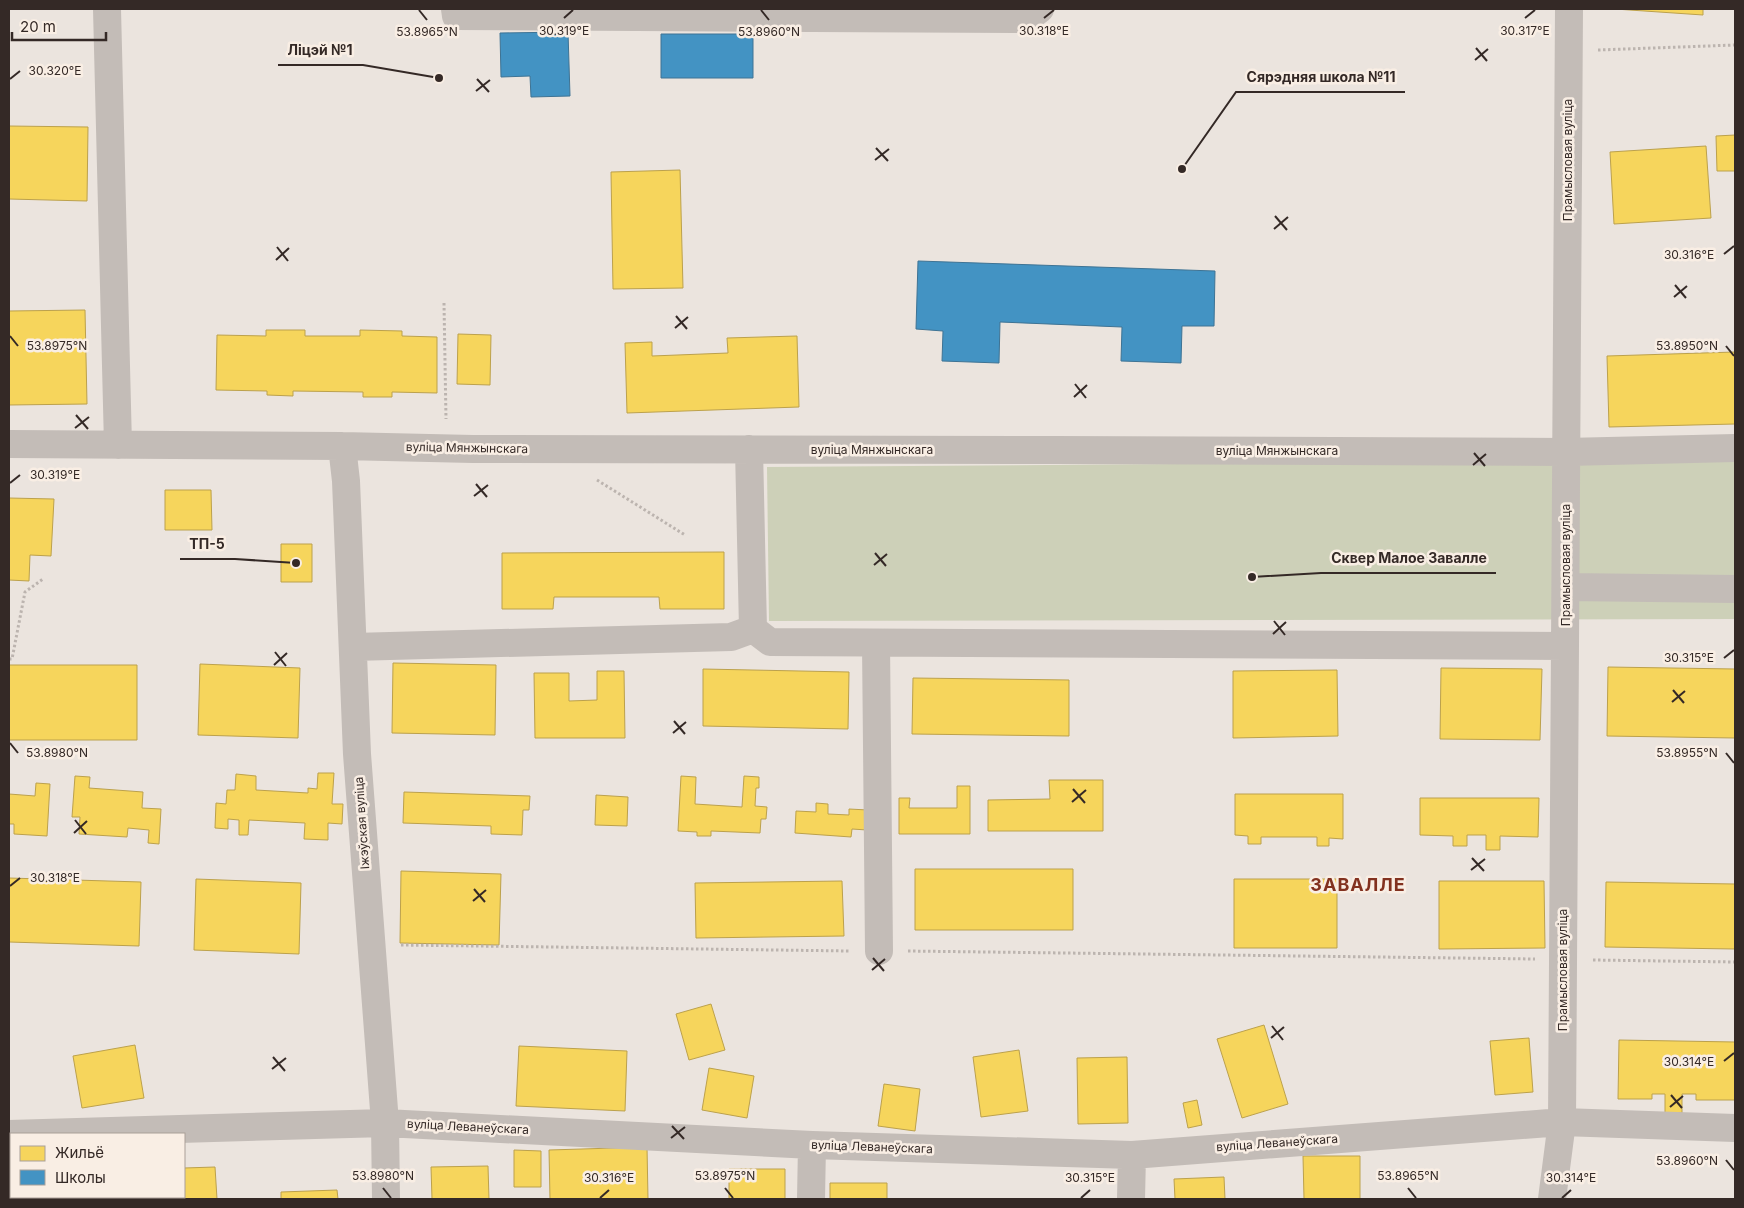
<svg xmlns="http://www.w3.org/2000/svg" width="1744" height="1208" font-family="Inter,sans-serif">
<rect width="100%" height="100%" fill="#ebe4de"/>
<path fill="#cdd0b8" d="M1735 460V619L769 621 767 467Z"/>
<path fill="#f6d55c" stroke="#bca14c" d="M1615 9H1703V15Z
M9 126 88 127 87 201 9 199Z
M1735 135V171H1717L1716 136Z
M1706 146 1711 218 1614 224 1610 152Z
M680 170 683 288 613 289 611 172Z
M85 310 87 404 9 405V311Z
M266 330H305V336H360V330L402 331V336L437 337V393L392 392V397H363V392L293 391V396L267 395V391L216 390 217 335 266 336Z
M458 334 491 335 490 385 457 384Z
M797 336 799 407 627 413 625 343 652 342V356L728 353 727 338Z
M1735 352V424L1609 427 1607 356Z
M165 490H211L212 530H165Z
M9 498 54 499 51 556 30 555 29 581 9 580Z
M281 544H312V582H281Z
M724 552V609H660L659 597H554L553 609H502V553Z
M393 663 496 665 495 735 392 733Z
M200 664 300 668 298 738 198 735Z
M9 665H137V740H9Z
M1608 667 1735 669V738L1607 736Z
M1441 668 1542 669 1540 740 1440 739Z
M703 669 849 672 848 729 703 726Z
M1337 670 1338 736 1233 738V671Z
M597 671H624L625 738H535L534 673H569V701L597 700Z
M913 678 1069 680V736L912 734Z
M318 773H334L332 804H343L342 824 328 823V840L304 839 305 823 249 820 248 835H239V820L228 819V829L215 828 216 803 226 804 227 790H235L236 774 256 776V790L308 793V788L317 789Z
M75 776 90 777 89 788 143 792 142 808 161 809 159 844 148 843 149 830 128 828 127 837 79 834 80 817H72Z
M681 776 696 777 695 804 742 807 744 776 759 777V788H756L755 806 767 807 766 819H761L760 833 711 831V836H697V832L678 831Z
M1049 780H1103V831H988V800L1050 799Z
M36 783 50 784 47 836 14 834V824H9V794L35 796Z
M957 786H970V834H899V798H910L909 808H957Z
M404 792 530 796 529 810H523L522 835 491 834V826L403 823Z
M1235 794H1343V839L1329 838V846H1317V837H1261V844H1248V836L1235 835Z
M596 795 628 797 627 826 595 825Z
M1420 798H1539L1538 837 1500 836V850H1486V835H1467V846H1453V836L1420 835Z
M816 803 828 804V814L849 815V809L868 810 867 830 852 829 851 837 795 833 796 811 816 812Z
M915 869H1073V930H915Z
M401 871 501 874 499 945 400 943Z
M9 878 141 882 139 946 9 942Z
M196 879 301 883 299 954 194 950Z
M1234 879H1337V948H1234Z
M842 881 844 936 696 938 695 883Z
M1439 881H1544L1545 948 1439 949Z
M1606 882 1735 884V949L1605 947Z
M711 1004 725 1050 689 1060 676 1014Z
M1264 1025 1288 1104 1242 1118 1217 1039Z
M1529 1038 1533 1092 1495 1095 1490 1041Z
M1619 1040 1735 1042V1100H1696V1094H1682V1113H1665V1094H1652V1099H1618Z
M135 1045 144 1098 82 1108 73 1056Z
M519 1046 627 1051 625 1111 516 1106Z
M1019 1050 1028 1111 981 1117 973 1057Z
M1127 1057 1128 1123 1078 1124 1077 1058Z
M709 1068 754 1076 747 1118 702 1110Z
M884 1084 920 1089 915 1131 878 1126Z
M1197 1100 1202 1125 1188 1128 1183 1103Z
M647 1147 648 1199H550L549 1150Z
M514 1150 541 1151V1187H514Z
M1303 1156H1360V1199H1304Z
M488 1166 489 1199H432L431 1167Z
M215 1167 217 1199H160V1197H184V1168Z
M729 1169H785V1199H729Z
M1224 1177 1225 1199H1175L1174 1179Z
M830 1183H887V1199H830Z
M337 1190 338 1199H281V1192Z
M44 1197H101V1199H44Z"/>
<path fill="#4393c3" stroke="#3e7394" d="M568 32 570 96 531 97 530 76 501 77 500 33Z
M661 34H753V78H661Z
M918 261 1215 271 1214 326H1182L1181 363 1121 361 1122 327 1000 322 999 363 942 361 943 331 916 329Z"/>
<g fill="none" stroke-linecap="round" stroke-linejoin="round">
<path stroke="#bcb4af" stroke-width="3" stroke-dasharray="2.5 2.5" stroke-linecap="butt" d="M1598 50 1735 45
M444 303 446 419
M597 480 685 535
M9 659H12L25 592 43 579
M401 945 850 951
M908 951 1535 959
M1593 960 1735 962"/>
<path stroke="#c3bcb7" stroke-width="28" d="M107 9 118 445
M455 9 456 16 1015 19 1036 12 1040 9
M9 444 342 446 473 449 1054 450 1566 452 1735 448
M342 446 346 481 357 754 385 1123 386 1199
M749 449 753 629
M1566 587 1735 589
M753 629 770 642 1565 646
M876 643 879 951
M353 647 731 637 753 629
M9 1134 385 1123 812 1145 1132 1155 1562 1122 1735 1128
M811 1199 812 1145
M1131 1199 1132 1155
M1552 1199 1562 1122 1569 9"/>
</g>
<path fill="none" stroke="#342926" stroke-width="2" d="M419 10 427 20M761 10 769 20M564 18 573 10M1044 18 1054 10M1525 18 1535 10M1476 48 1487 61M1475 60 1488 49M10 79 20 71M477 79 489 92M476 91 490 80M876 148 888 161M875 160 889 149M1275 216 1287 230M1274 229 1288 217M277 247 288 261M1724 254 1734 246M276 260 289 248M1675 285 1686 298M1674 297 1687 286M676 316 687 329M675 328 688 317M10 336 18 346M1726 346 1734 356M1075 384 1086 398M1074 397 1087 385M76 415 88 429M75 428 89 417M1474 453 1485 466M1473 465 1486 454M10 483 20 475M476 484 487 497M474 496 488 485M875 553 886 566M874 565 887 554M1274 621 1285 635M1273 634 1286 622M275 652 286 666M1724 658 1734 650M274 665 287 653M1673 690 1684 703M1672 702 1685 691M674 721 685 734M673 733 686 722M10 743 18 753M1726 753 1734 763M1073 789 1085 803M1072 802 1086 790M75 820 86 834M74 833 87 821M1472 858 1484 871M1471 870 1485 859M10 886 20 878M474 889 485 902M473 901 486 890M873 958 884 971M872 970 885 959M1272 1026 1283 1040M1271 1038 1284 1027M273 1057 285 1071M1724 1061 1734 1053M272 1069 286 1058M1671 1095 1682 1108M1670 1107 1683 1096M672 1126 684 1139M671 1138 685 1127M1726 1160 1734 1170M383 1188 391 1198M725 1188 733 1198M1408 1188 1416 1198M600 1198 609 1190M1081 1198 1090 1190M1562 1198 1571 1190"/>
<g text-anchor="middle" stroke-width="5" stroke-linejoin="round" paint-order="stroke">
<g font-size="12" fill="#342926" stroke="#f9eee4">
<text transform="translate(1568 160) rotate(-90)" y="4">Прамысловая вуліца</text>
<text transform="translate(467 448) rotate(1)" y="4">вуліца Мянжынскага</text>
<text x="872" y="454">вуліца Мянжынскага</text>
<text x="1277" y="455">вуліца Мянжынскага</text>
<text transform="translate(1566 565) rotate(-90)" y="4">Прамысловая вуліца</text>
<text transform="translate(362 823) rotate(-94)" y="4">Іжэўская вуліца</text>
<text transform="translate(1563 970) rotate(-90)" y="4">Прамысловая вуліца</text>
<text transform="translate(468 1127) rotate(3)" y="4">вуліца Леванеўскага</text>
<text transform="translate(1277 1143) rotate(-4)" y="4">вуліца Леванеўскага</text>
<text transform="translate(872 1147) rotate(2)" y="4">вуліца Леванеўскага</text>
</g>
<g font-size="18" font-weight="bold" letter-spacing="1" fill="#82311f" stroke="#f9eee4">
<text x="1358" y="891">ЗАВАЛЛЕ</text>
</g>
</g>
<g font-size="12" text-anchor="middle" fill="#342926" stroke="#f9eee4" stroke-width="5" stroke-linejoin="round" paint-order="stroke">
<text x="564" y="35">30.319°E</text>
<text x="1044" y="35">30.318°E</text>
<text x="1525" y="35">30.317°E</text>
<text x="427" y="36">53.8965°N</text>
<text x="769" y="36">53.8960°N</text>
<text x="55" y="75">30.320°E</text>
<text x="1689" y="259">30.316°E</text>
<text x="57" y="350">53.8975°N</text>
<text x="1687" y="350">53.8950°N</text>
<text x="55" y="479">30.319°E</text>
<text x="1689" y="662">30.315°E</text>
<text x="57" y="757">53.8980°N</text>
<text x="1687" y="757">53.8955°N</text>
<text x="55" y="882">30.318°E</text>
<text x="1689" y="1066">30.314°E</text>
<text x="1687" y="1165">53.8960°N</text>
<text x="383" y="1180">53.8980°N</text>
<text x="725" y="1180">53.8975°N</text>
<text x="1408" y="1180">53.8965°N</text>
<text x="609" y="1182">30.316°E</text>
<text x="1090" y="1182">30.315°E</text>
<text x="1571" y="1182">30.314°E</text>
</g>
<path fill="none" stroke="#342926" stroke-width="2" d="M439 78L363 65H278M1182 169L1236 92H1405M296 563L235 559H180M1252 577L1321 573H1496"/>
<g fill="#342926" stroke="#f9eee4" stroke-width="2">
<circle cx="439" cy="78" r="5"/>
<circle cx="1182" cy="169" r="5"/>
<circle cx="296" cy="563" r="5"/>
<circle cx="1252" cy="577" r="5"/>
</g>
<g font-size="14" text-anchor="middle" font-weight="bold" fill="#342926" stroke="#f9eee4" stroke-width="5" stroke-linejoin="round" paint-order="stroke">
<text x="320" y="55">Ліцэй №1</text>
<text x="1321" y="82">Сярэдняя школа №11</text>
<text x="207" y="549">ТП-5</text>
<text x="1409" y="563">Сквер Малое Завалле</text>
</g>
<rect width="1744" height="1208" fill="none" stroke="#342926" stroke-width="20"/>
<rect x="10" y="1133" width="175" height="65" fill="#f9eee4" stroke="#aa9f98"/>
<rect x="20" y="1146" width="25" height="15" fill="#f6d55c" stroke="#aa9f98"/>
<text x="55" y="1158" font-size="15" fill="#342926">Жильё</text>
<rect x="20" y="1170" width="25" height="15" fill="#4393c3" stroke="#aa9f98"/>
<text x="55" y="1183" font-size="15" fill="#342926">Школы</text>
<path d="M12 32v8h94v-8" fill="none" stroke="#342926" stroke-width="2.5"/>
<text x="20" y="32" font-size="15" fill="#342926" stroke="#f9eee4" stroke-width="4" paint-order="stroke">20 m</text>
</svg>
